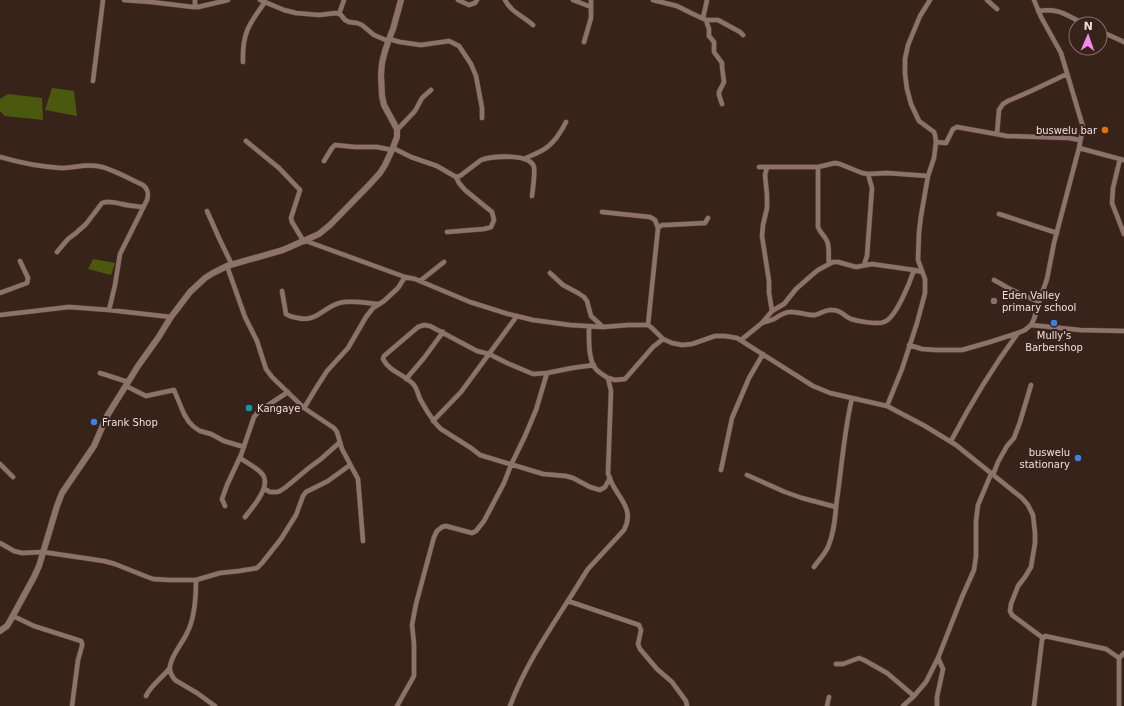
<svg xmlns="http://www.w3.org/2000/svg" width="1124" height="706" font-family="'DejaVu Sans',sans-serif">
<rect width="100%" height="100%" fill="#38231b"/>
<path fill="#4a590e" d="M52 88 74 91 77 116 45 110Z
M8 94 42 98 43 120 5 116 0 111V99Z
M93 259 115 263 111 275 88 269Z"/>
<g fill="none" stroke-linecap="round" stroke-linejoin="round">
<defs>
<path id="minor" d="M124 0 151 2 193 7H198L228 0
M195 0V7
M260 0 284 10 296 13 319 15 336 13 341 15 345 20 349 22 357 23 362 25 374 35 388 41
M458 0 469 5 475 3 477 0
M505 0C511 12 523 16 533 25
M573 0 591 7
M653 0 677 6 691 13 706 20H718L740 32 743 35
M987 0 997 9
M1038 11C1061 8 1065 15 1085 24
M339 14 344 0
M703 18 707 0
M706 20 709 29V36L714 42V52L722 63V67L724 82 719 92V95L722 104
M1100 31 1124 42
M389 39 400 42 421 45 449 41 459 46 471 64 476 76 482 108V118
M584 42 591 18V0
M243 62C242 33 249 24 265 2
M93 81 103 0
M397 130 415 111 422 98 431 90
M997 134 999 110 1003 104 1008 101 1031 91 1067 74
M246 141 279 168 300 190 291 218 292 222 304 242
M936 142 946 143 953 129 957 127 1007 136 1069 138 1080 140
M393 148 411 157 437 166 456 177 460 176 481 160C491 156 530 153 534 167 535 174 533 188 532 196
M1079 148 1124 160
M0 157C17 162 42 167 61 168 73 168 85 164 97 166 112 168 129 179 143 185 148 189 149 193 147 200L120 254 115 285 109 310
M524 159C529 156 534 155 539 152 551 147 560 134 566 122
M1120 159 1113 188 1112 203 1124 234
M324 161 332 148 335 145 355 147H377L392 150
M759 167H818L835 163 840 164 862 173 868 174 887 173 928 176
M767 167 765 175 767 195V208L763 225 762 236 769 281V293L772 311
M818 167V227C820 233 825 236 827 241 830 248 828 256 829 264
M207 211 219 238 232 265
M602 212 650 217 655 220 658 228 648 325
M999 214 1057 233
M658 228 662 225H666L705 223 708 218
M447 232 484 229 491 227 494 220 492 212 465 190 459 183 456 177
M306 241 405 277 415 279 470 302 508 314 533 320 570 325 603 327 628 325H648L652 328 663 339 672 343 682 345 692 344 715 336H725L737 338 813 386 830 393 887 406 925 426 956 445 1022 498 1028 505 1033 515 1035 533V543L1031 567 1025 577 1018 586 1011 604 1010 611 1012 615 1043 638
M57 252 68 239 76 233 86 224 102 203C110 200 115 203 122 204 129 206 136 206 143 207
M864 265 867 256 872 188 868 174
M227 266 245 317 257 341 266 369 272 377 304 408 334 428 337 432 342 449 358 479 363 541
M550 273 563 285 578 293 584 297 587 301 591 316 603 327
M994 280 1010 289 1039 302
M420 281 444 262
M282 291 286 314C290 317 293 317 298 318 318 323 325 304 344 302 355 301 367 303 378 304
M0 293 27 283 28 278 20 261
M0 315 69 307 109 310 171 317
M762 323C766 321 770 321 774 319 779 316 784 312 790 312 798 311 808 316 815 315 821 314 825 309 832 310 842 310 843 316 851 319 858 321 877 325 884 322 896 318 910 282 914 270
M1031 325 1080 330 1124 331
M741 340 762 323 772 311 784 304 796 289 812 275 818 270 833 262H838L856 267 872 264 914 270 922 272
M909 345 922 349 936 350H962L990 342 1018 333 1025 330 1031 325 1034 319 1039 302 1047 279 1054 243 1079 148 1083 127 1061 53 1041 17 1034 0
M594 365 572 368 547 373 533 374 507 363 489 354 477 351 430 326 424 325 418 327 384 356 383 359C389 372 406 375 414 385 417 389 418 394 420 399 426 409 432 421 441 429L471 448 480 455 543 474 566 476 573 478 590 487 600 490 605 487 610 478
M100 373 128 382
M608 378 615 380 625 379 653 347 663 339
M406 379 424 358 443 332
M126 386 146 396 174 390 184 414 189 422 194 427 200 431 211 434 224 441 244 447
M887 406 902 369 917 323 925 293V279L918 260 919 232 921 216 928 176 934 158 936 142 935 135 934 132 919 121 911 104 907 89 905 74V59L908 45 920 16 930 0
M304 408 318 385 327 371 348 348 366 317 373 308 384 301 398 288 405 277
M433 421 461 392 517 316
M951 441C971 403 992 368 1018 333
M240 458C247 463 258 468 263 475 271 487 252 508 245 517
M0 464 13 477
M721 470 732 418 749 378 763 354
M747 475 785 492 802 498 836 507
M993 475 998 462 1007 446 1014 438 1020 422 1031 385
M265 489 270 492H277L280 491 286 487 310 467 321 459 340 442
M225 506 222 499 227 485 241 455 254 417 259 411 288 392
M0 543 14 551 22 553 43 552 104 561 115 564 145 576 153 579 169 580H196L220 573 239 571 257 568 262 563 281 539 296 515 303 496 306 492 328 481 350 465
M814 567C818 561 825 554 828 547 835 531 835 515 837 499 842 465 844 432 852 398
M196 580C196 597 195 618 187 633 182 644 172 654 170 666 169 672 172 676 175 680L197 693 215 706
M568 601 639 625 641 630 638 644 640 649 657 669 672 682 686 701 687 706
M13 616 34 626 81 641 82 643V646L78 660 72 706
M836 664H843L859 658 864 660 887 673 914 696
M146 696C151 685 162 678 169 669
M397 706 414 676V644L412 625 416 604 434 537 437 531 442 527 446 526 472 533 476 531 484 521 504 483 511 465 525 436 536 410 547 373
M510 706C527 660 556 621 581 580L588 569 624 530C637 506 612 494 608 473L611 391 608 378C603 375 598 372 595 368 588 358 589 338 589 326
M827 706 829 697
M903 706 914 696 926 682 938 658 962 597 974 570 976 556V521L978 505 991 474
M937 706V697L943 669 938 658
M1034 706 1042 640 1045 636 1106 649 1119 658
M1119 706V658L1124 653"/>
<path id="tertiary" d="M0 631 7 626 10 621 34 577 39 566 57 506 62 493 94 446 107 416 138 366 158 338 171 317 190 292 205 278 213 273 227 266 283 250 319 234 330 225 370 184 380 173 385 165 392 150 397 137V129L384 105 382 96 381 75 382 63 385 51 389 39 393 29 401 0"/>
</defs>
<use href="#minor" stroke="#513e38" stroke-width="5.5"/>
<use href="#tertiary" stroke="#513e38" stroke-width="7"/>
<use href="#minor" stroke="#8c7268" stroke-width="4.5"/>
<use href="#tertiary" stroke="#8c7268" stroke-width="6"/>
</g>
<circle fill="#e8710a" stroke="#38231b" stroke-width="1.5" cx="1105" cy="130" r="4"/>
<circle fill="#8d6e63" stroke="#38231b" stroke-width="1.5" cx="994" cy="301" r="4"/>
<g fill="#3f7fe0" stroke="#38231b" stroke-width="1.5">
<circle cx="1054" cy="323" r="4"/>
<circle cx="94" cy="422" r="4"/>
<circle cx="1078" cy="458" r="4"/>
</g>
<circle fill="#0f9aa8" stroke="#38231b" stroke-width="1.5" cx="249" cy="408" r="4"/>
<g text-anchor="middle" stroke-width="4" stroke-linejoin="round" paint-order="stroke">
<g font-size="10" fill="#eedfda" stroke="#38231b" text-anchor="start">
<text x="1097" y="134" text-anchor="end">buswelu bar</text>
<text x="1002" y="299">Eden Valley<tspan x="1002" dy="12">primary school</tspan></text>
<text x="1054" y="339" text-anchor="middle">Mully's<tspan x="1054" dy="12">Barbershop</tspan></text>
<text x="257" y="412">Kangaye</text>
<text x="102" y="426">Frank Shop</text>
<text x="1070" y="456" text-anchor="end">buswelu<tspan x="1070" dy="12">stationary</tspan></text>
</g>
</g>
<g transform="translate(1088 36) rotate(2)"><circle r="19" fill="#38231b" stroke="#816e67"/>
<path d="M0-3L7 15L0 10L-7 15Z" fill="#f389f1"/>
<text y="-6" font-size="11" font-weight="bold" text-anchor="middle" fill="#eedfda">N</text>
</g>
</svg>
